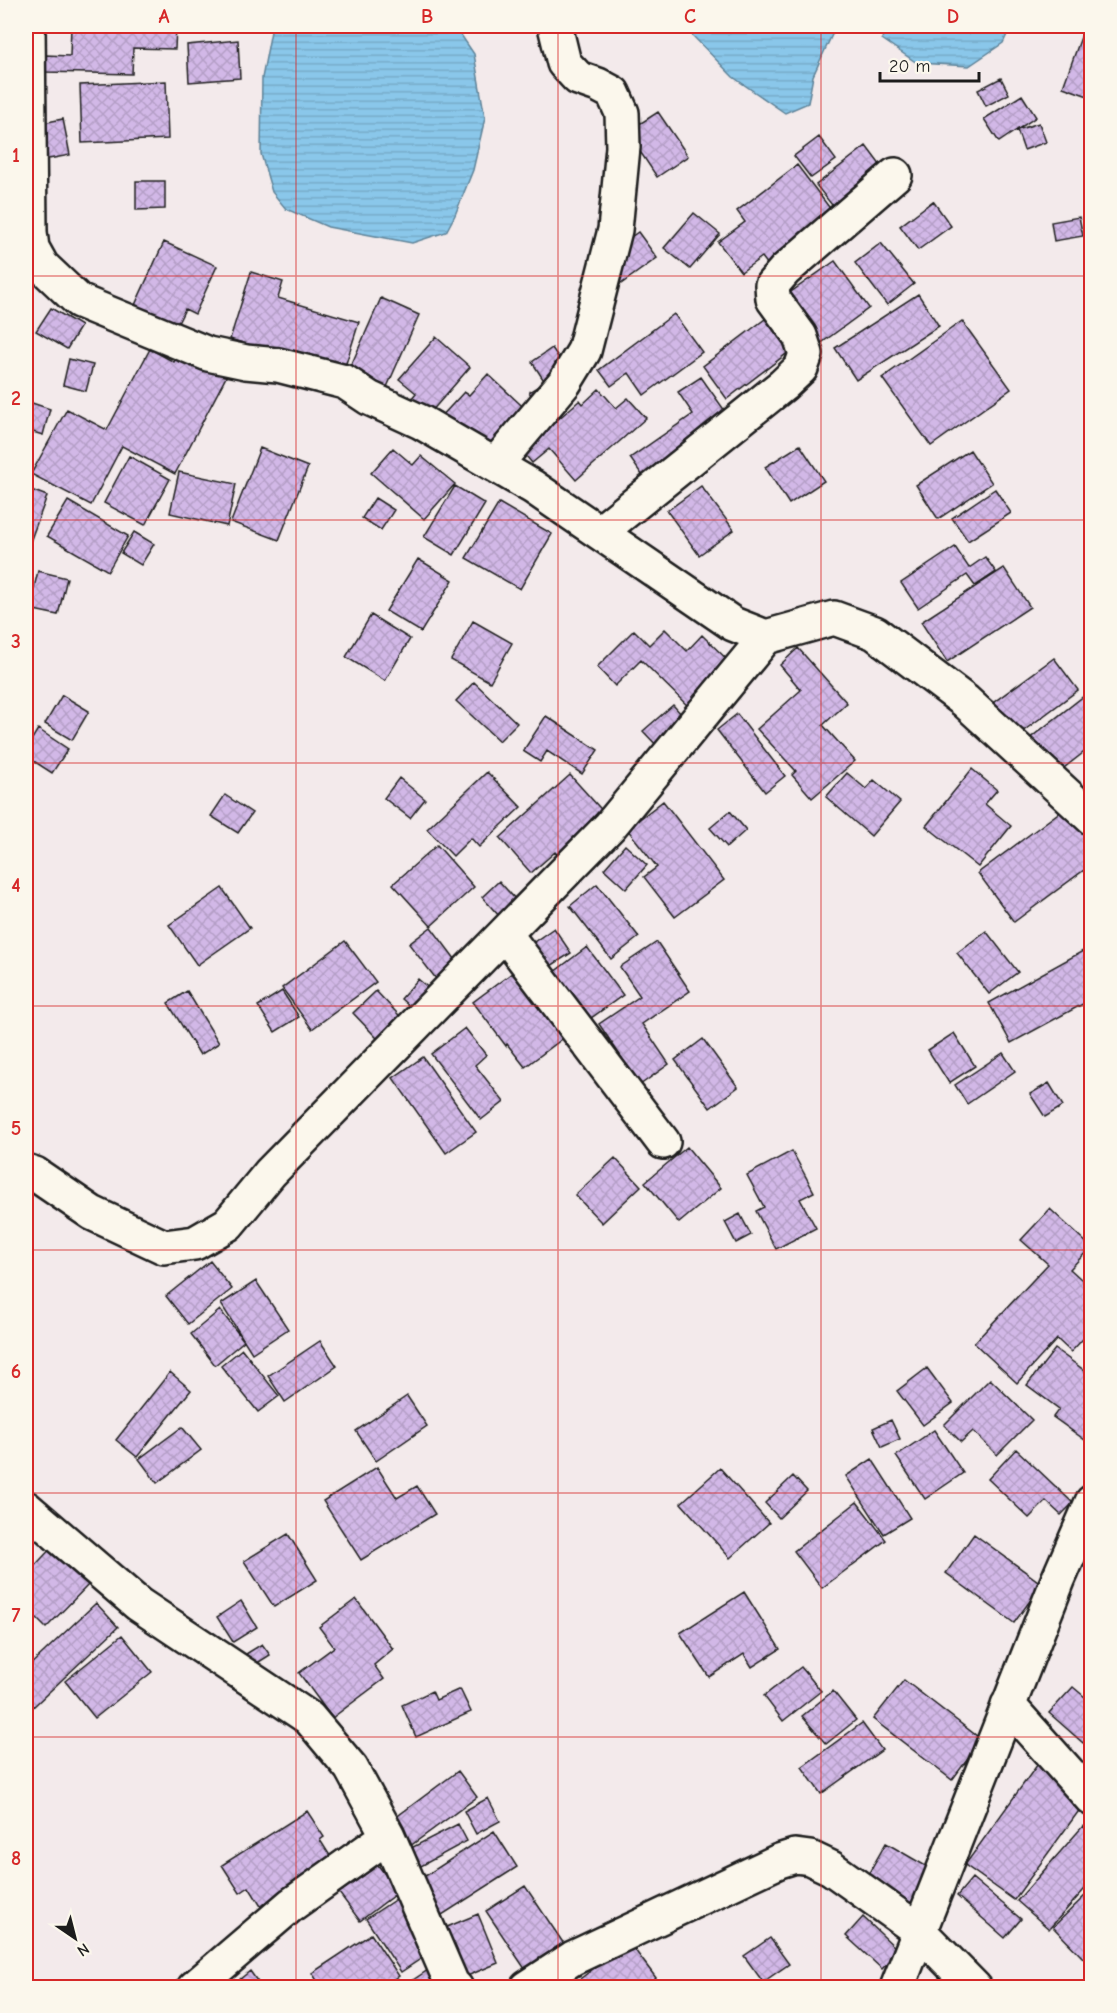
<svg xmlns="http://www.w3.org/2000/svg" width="1117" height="2013" font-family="'Comic Neue',sans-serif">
<defs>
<pattern id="water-rules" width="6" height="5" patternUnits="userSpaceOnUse" patternTransform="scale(1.5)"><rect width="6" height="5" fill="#8ac7ea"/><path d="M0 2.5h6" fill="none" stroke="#76aac8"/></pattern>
<pattern id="building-cross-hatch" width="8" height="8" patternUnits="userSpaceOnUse" patternTransform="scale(1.5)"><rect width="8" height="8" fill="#d2b8e7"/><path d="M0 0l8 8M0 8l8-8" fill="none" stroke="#b49ec6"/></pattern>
</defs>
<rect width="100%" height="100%" fill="#f3eaeb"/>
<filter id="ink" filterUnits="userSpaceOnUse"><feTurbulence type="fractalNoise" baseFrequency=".0167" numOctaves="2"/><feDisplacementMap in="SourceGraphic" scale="12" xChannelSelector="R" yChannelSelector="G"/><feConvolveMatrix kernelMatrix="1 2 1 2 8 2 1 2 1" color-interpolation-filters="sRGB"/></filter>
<g filter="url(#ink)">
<path fill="url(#water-rules)" stroke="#5e8398" stroke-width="1.5" d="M272 26H455L474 54 485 118 473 170 455 215 446 232 412 243 328 227 286 209 272 192 261 154 262 78Z
M690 26H836L813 76 808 103 785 113 733 77 691 34Z
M885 26H1011L1003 43 969 66 917 63 882 39Z"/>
<path fill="url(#building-cross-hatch)" stroke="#1c1c1c" stroke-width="1.5" d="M71 26H176L175 49 133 48 132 74 45 72V55L70 56Z
M1085 26H1092V85L1088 96 1063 87Z
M238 40 240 78 189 82 187 45Z
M1001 78 1009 94 986 106 978 90Z
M166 81 168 139 82 143 80 85Z
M1022 95 1036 117 999 142 984 119Z
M658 112 688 156 657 177 627 132Z
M63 119 70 155 43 160 37 124Z
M1039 123 1046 142 1024 150 1017 130Z
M819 137 836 160 811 178 794 156Z
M866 146 896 186 847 224 816 185Z
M797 165 832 211 780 281 762 257 741 272 718 242 745 222 737 211Z
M136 181H165V209L136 210Z
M933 201 951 226 918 250 900 226Z
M694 213 720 234 690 269 664 248Z
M1079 217 1083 236 1054 241 1051 222Z
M638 232 657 258 614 289 595 263Z
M164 242 217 266 195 314 185 309 172 335 130 316Z
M881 243 914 284 887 305 855 263Z
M835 261 869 308 816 347 781 299Z
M251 272 283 282 278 298 359 322 343 373 230 339Z
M918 294 939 326 856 380 835 348Z
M381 298 419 315 387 387 349 370Z
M51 308 81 326 67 349 36 331Z
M674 314 702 352 644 395 629 373 611 386 599 370Z
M769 316 794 348 727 399 703 366Z
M962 321 1011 389 931 446 882 378Z
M436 337 470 367 424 420 407 404 416 393 399 379Z
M26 345 33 349 26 364Z
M552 348 578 386 541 410 529 392 545 382 532 362Z
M150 349 174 362 180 350 227 375 175 474 122 446 91 505 31 474 67 409 107 430Z
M69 359 93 365 86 391 63 385Z
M488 374 534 417 496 459 440 418 464 392 469 395Z
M701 377 737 428 652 489 630 458 693 414 678 392Z
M599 389 616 408 628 398 646 418 576 480 549 449 532 463 522 451 580 400 583 404Z
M26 401 50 409 43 435 26 430Z
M800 445 824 481 789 504 765 467Z
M260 448 308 467 279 540 231 522Z
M393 448 413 465 421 456 455 484 424 519 371 473Z
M970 450 992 483 938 519 916 485Z
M129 456 170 479 145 525 104 503Z
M179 472 236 484 227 526 170 513Z
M455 486 485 504 454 555 424 537Z
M701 486 734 530 699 555 667 511Z
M26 488 47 496 30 542 26 540Z
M995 489 1011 513 968 541 952 518Z
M375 498 394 510 381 530 362 518Z
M68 501 128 536 108 571 47 536Z
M499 503 552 534 520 589 466 558Z
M134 532 154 544 141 565 121 553Z
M955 547 969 568 985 557 996 572 975 586 967 575 918 608 901 583Z
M418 559 453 580 421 632 386 611Z
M1004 568 1030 607 947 662 921 622Z
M38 571 67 578 58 615 29 609Z
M371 615 410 639 385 681 346 657Z
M473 621 512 643 490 682 451 660Z
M665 629 687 651 702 635 742 674 699 717 641 660 615 686 597 667 634 630 649 645Z
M798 648 847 703 823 725 855 761 812 798 792 775 796 771 757 729 801 690 780 665Z
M1054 658 1078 690 1014 738 990 705Z
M474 682 517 723 499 741 456 701Z
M1089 692 1092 694V746L1051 778 1024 743Z
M62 695 89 711 72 740 45 724Z
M673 705 689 723 660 749 643 731Z
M737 714 785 776 765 792 717 730Z
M546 716 598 750 582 774 547 751 540 762 523 751Z
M38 729 68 749 52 773 26 756V749Z
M972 769 997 790 985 804 1011 826 978 867 926 826Z
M487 772 521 807 479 847 471 838 453 856 427 829Z
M847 773 866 789 874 780 900 802 871 836 826 797Z
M570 775 617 827 570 869 555 852 531 873 500 838Z
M399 778 425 799 410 818 384 798Z
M225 795 252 813 238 833 211 816Z
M663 801 724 880 675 917 644 877 657 867 627 829Z
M1065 808 1092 843V864L1014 922 978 873Z
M730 811 746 830 727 847 710 828Z
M437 845 474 887 431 926 393 884Z
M625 845 647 865 626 889 604 869Z
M499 881 517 901 510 928 482 897Z
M597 884 639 937 611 959 570 906Z
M222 888 250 928 197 965 169 925Z
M431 927 468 976 447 993 409 944Z
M554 928 571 953 537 975 521 951Z
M986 931 1018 972 989 994 957 953Z
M345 941 376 982 312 1029 282 988Z
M657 942 690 991 642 1024 669 1064 640 1085 599 1024 640 996 620 967Z
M1092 946V999L1011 1043 989 1003Z
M587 947 623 995 580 1026 545 979Z
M516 970 566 1036 525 1067 507 1044 506 1046 473 1002Z
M418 979 445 1002 427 1022 401 999Z
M187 991 219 1043 200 1055 168 1003Z
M282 991 299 1017 275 1032 258 1006Z
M376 991 416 1033 394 1056 353 1013Z
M465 1028 486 1055 475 1065 504 1102 481 1120 431 1054Z
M954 1033 975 1066 949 1083 928 1050Z
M703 1039 738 1087 710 1108 675 1060Z
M1003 1053 1015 1071 967 1104 955 1085Z
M423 1057 476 1132 446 1153 393 1078Z
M1049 1083 1063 1106 1045 1117 1030 1094Z
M687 1147 721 1188 679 1223 645 1182Z
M792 1151 814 1192 800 1199 816 1228 776 1249 756 1211 764 1207 747 1175Z
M615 1158 641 1186 602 1223 575 1195Z
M1050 1209 1091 1247 1070 1269 1092 1289V1329L1071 1352 1057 1339 1017 1383 974 1343 1048 1264 1021 1240Z
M740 1214 751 1235 736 1243 725 1222Z
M210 1261 232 1289 188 1324 166 1296Z
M256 1281 288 1329 252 1353 221 1304Z
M220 1310 244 1341 215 1365 191 1334Z
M320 1341 337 1366 285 1402 268 1376Z
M242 1349 279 1396 258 1412 221 1366Z
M1055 1349 1092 1376V1445L1053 1417 1059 1409 1027 1385Z
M927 1368 953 1403 923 1425 897 1391Z
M170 1372 191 1390 137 1457 116 1440Z
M990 1379 1032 1420 997 1455 973 1431 961 1442 944 1425Z
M407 1396 427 1426 376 1461 356 1431Z
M891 1420 900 1439 882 1447 873 1428Z
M182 1427 201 1450 157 1483 139 1459Z
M934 1430 963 1473 925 1499 896 1456Z
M1016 1449 1073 1503 1061 1515 1046 1501 1029 1518 988 1479Z
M872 1459 910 1518 884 1534 846 1476Z
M377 1467 397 1498 417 1486 435 1514 361 1560 323 1501Z
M720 1468 769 1523 730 1558 681 1503Z
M793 1476 807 1491 779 1518 765 1503Z
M857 1502 886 1540 822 1588 794 1551Z
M288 1534 317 1580 274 1607 244 1561Z
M974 1534 1042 1584 1014 1623 946 1573Z
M56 1543 94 1579 46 1628 26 1608V1575Z
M744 1592 780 1649 752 1667 744 1654 709 1677 680 1633Z
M356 1599 393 1649 374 1665 384 1679 332 1718 299 1673 334 1647 319 1627Z
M241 1601 257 1627 233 1642 217 1617Z
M96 1603 118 1627 31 1709 26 1703V1669Z
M122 1635 152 1672 95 1718 65 1681Z
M262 1644 270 1655 248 1669 241 1657Z
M801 1667 821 1691 783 1721 764 1696Z
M904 1680 982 1740 952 1780 873 1719Z
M1073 1687 1092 1703V1733L1083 1743 1049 1713Z
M460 1689 471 1712 416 1737 402 1705 432 1691 436 1700Z
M833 1691 856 1720 826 1744 802 1716Z
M862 1723 882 1750 821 1794 802 1767Z
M1040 1761 1089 1797 1014 1900 965 1865Z
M458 1771 477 1797 406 1849 387 1824Z
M488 1798 500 1821 476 1834 464 1811Z
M307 1811 324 1837 320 1840 334 1862 262 1908 249 1887 240 1893 222 1865Z
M458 1824 467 1841 421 1866 411 1848Z
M1083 1826 1092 1834V1881L1049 1929 1017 1901Z
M494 1831 517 1867 442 1915 419 1880Z
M886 1843 931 1869 911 1904 866 1878Z
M378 1865 398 1892 360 1921 339 1893Z
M972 1878 1021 1919 1005 1938 957 1896Z
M525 1886 564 1944 525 1969 486 1911Z
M1092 1889V1954L1085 1960 1053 1927Z
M396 1899 431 1952 401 1972 366 1919Z
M478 1914 498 1963 460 1979 440 1930Z
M863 1917 899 1951 882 1969 846 1936Z
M371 1934 399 1976 381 1988H322L312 1973Z
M770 1938 789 1964 763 1982 744 1956Z
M629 1942 656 1978 644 1988H568Z
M437 1964 452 1988H401Z
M250 1971 262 1988H229Z"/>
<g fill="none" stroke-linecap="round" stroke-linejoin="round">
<defs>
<path id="street" d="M28 26 30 232 32 248 42 266 79 301 208 354 246 362 278 365 345 382 369 398 421 422 533 487 733 624 766 637 834 618 875 633 965 701 1092 818
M495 465 565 382 584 351 615 230 623 147 622 113 613 93 598 85 578 78 564 63 555 26
M600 532 783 385 801 368 806 354 800 336 773 299 772 285 785 270 895 175
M505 934 663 1142
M26 1171 35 1174 92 1213 164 1247 195 1243 228 1224 270 1173 610 826 766 637
M26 1508 138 1604 309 1718 351 1768 388 1836 452 1984 456 1988
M1008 1705 1092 1799
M194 1988 291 1905 388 1836
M527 1988 573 1958 779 1861 795 1856 810 1858 831 1868 918 1930 975 1988
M897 1988 1058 1580 1092 1502"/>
</defs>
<use href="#street" stroke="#1c1c1c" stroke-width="38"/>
<use href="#street" stroke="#fbf7ec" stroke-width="33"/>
</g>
</g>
<path fill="none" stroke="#d62828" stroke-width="1.5" stroke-opacity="0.55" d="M296 26V1988M558 26V1988M821 26V1988M26 276H1092M26 520H1092M26 763H1092M26 1006H1092M26 1250H1092M26 1493H1092M26 1737H1092"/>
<rect width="1117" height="2013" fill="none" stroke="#fbf7ec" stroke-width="66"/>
<g transform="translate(75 1938) rotate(145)" stroke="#fbf7ec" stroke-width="4.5" paint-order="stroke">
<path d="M0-4.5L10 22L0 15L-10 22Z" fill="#1c1c1c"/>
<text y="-9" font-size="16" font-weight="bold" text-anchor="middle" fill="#1c1c1c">N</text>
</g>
<path d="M880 72v9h99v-9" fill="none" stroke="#1c1c1c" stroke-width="3"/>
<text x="889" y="72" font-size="18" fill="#1c1c1c" stroke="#fbf7ec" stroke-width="4.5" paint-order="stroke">20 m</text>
<rect x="33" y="33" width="1051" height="1947" fill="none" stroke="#d62828" stroke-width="2"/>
<g font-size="20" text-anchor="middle" font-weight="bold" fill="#d62828">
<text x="164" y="23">A</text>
<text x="427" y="23">B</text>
<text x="690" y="23">C</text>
<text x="953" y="23">D</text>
<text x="16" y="162">1</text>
<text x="16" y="405">2</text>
<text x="16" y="648">3</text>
<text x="16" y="892">4</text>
<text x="16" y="1135">5</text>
<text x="16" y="1378">6</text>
<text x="16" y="1622">7</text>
<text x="16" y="1865">8</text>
</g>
</svg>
